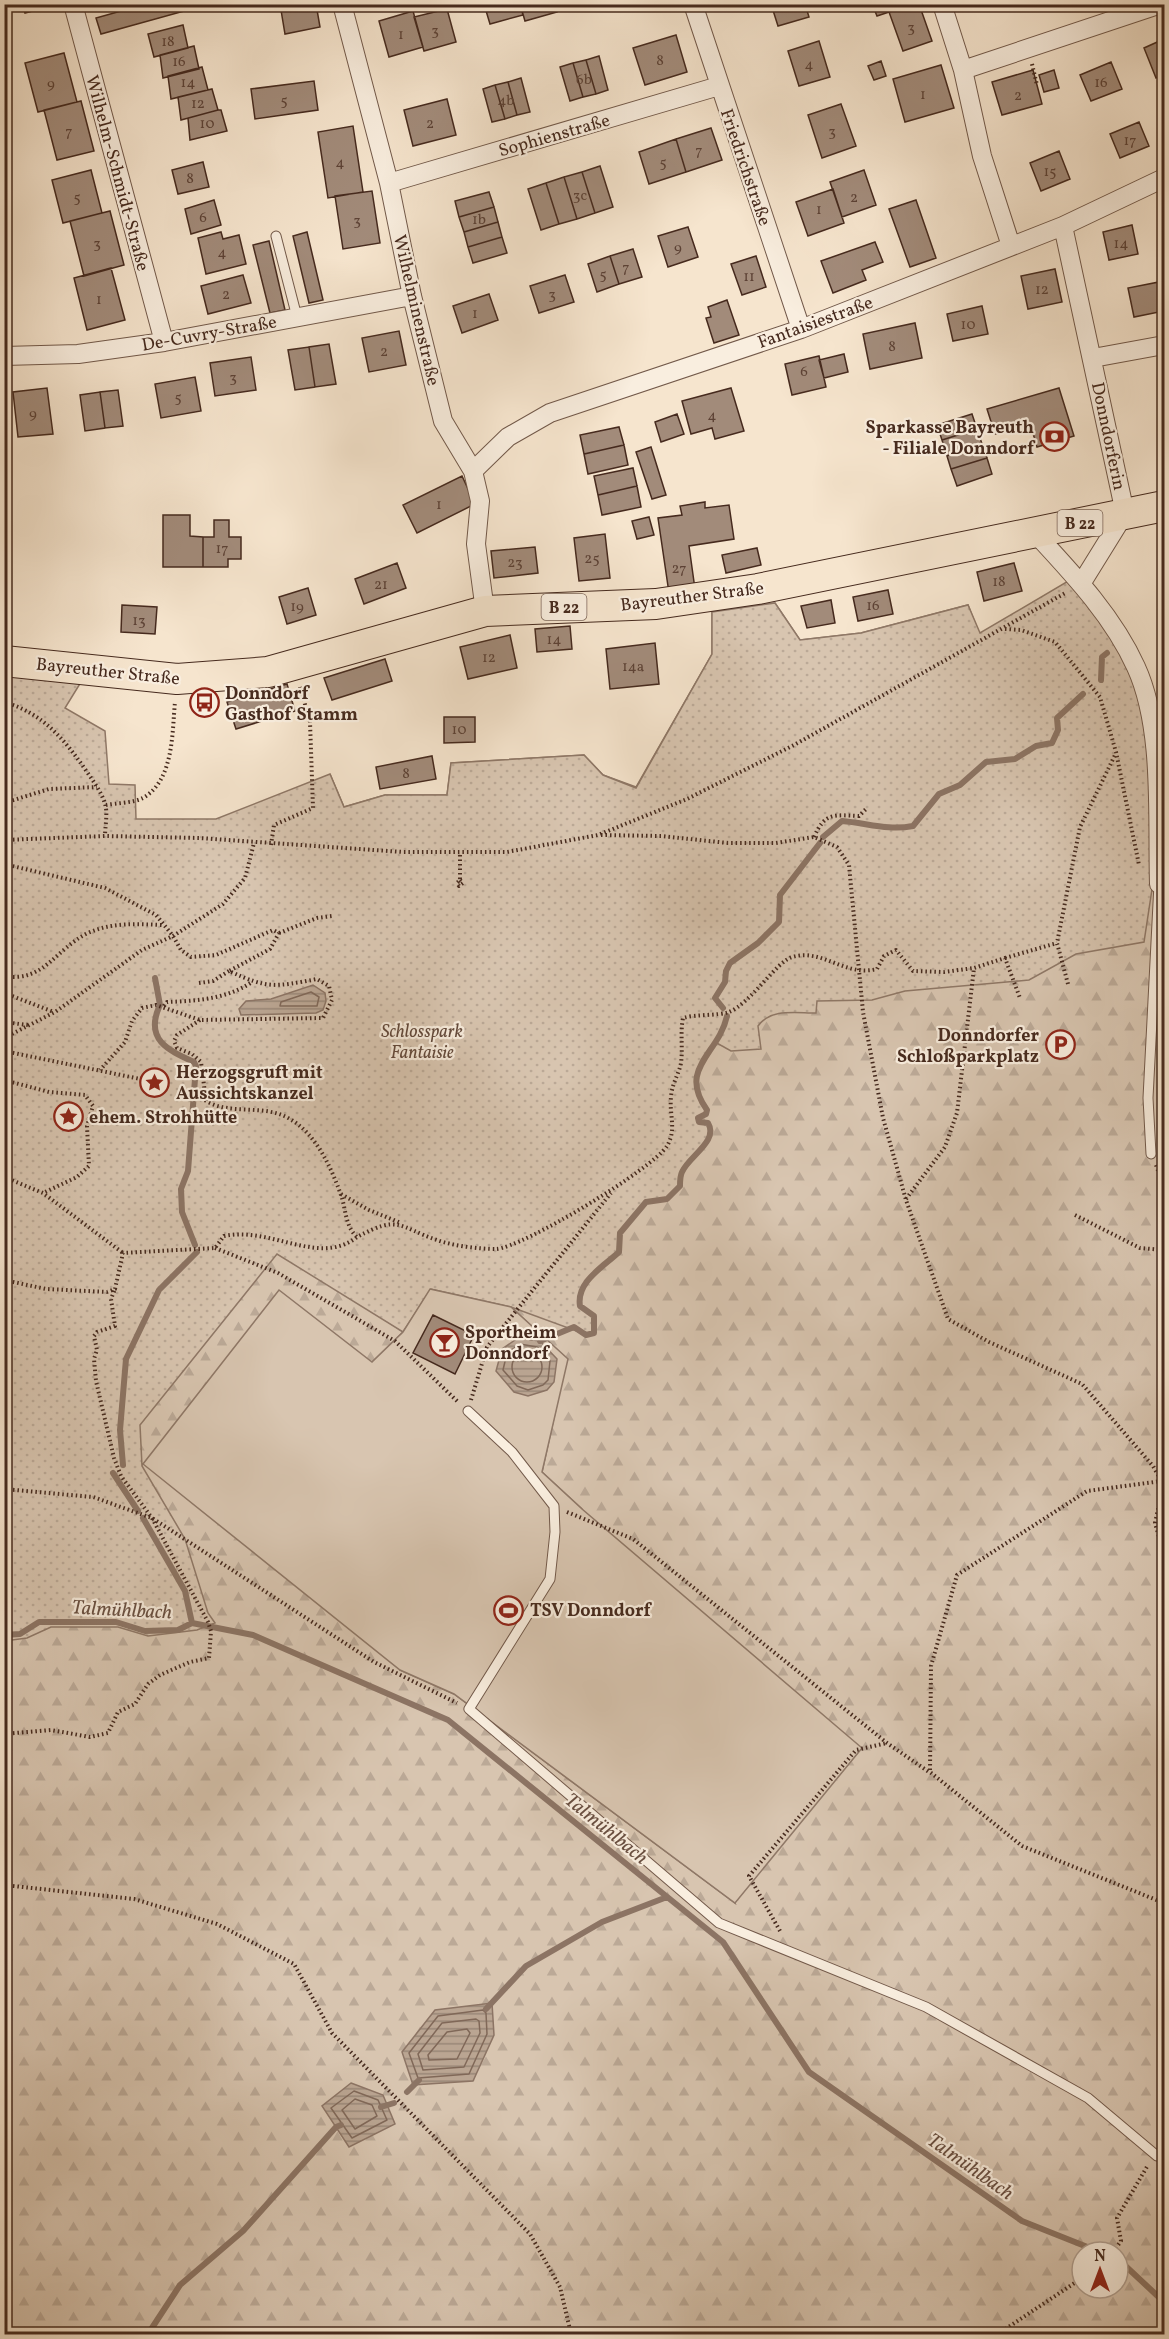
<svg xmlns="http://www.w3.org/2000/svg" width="1169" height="2339" font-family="Vollkorn,serif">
<defs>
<pattern id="forest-firs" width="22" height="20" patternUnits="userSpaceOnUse" patternTransform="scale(1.5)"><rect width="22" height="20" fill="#d8c5b0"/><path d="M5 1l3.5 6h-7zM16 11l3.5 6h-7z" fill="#bba997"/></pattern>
<pattern id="park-dots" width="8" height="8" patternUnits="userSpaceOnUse" patternTransform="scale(1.5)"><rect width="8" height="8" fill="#d8c5b0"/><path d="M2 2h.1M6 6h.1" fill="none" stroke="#bba997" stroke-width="1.8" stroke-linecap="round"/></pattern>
<pattern id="water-rules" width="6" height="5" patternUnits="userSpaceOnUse" patternTransform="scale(1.5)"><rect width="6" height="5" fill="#baa592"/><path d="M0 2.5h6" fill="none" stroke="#998777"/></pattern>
</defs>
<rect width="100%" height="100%" fill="#f6e5ce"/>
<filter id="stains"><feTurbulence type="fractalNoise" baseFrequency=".00333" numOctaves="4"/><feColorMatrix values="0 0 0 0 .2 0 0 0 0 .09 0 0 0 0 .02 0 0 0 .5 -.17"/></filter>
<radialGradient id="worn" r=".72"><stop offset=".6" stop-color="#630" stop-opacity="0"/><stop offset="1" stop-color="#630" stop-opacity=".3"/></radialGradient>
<path fill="url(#forest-firs)" stroke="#8f7867" stroke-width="1.5" fill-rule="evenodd" d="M775 603 800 640 861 633 968 605 979 633 1164 810V2334H5V1619L143 1464 89 1450 5 1061 403 1332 372 1362 400 1670 454 1694 735 1903 582 1509 542 1472 567 1359 511 1307 343 900 330 774 344 807 385 795H447L451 763 584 755 603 775 636 787 712 654V612ZM1082 2252H1118V2288H1082Z"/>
<path fill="url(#park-dots)" stroke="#8f7867" stroke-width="1.5" d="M1075 577 1144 692 1154 876 1144 942 1076 954 1029 980 905 991 872 1000 817 1001 816 1013C795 1013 771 1008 758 1026L761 1049 731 1051 715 1042C698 1068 687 1082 707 1110L706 1114 699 1118V1121L708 1123C719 1141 689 1156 682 1172 680 1176 680 1182 680 1186L667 1199 646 1202 620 1233 619 1252C603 1266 576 1282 581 1306L594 1316V1333L590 1336 511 1307 431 1289 403 1332 277 1254 140 1425 142 1466 185 1539 208 1613 215 1623 197 1630 148 1636 118 1627H51L27 1638 5 1641V672L81 682 65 708 105 731 109 784 135 785 136 819H216L330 774 344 807 385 795H447L451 763 584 755 603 775 636 788 712 654V612L775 603 800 640 861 633 968 605 980 633Z"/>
<path fill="#d8c5b0" stroke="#8f7867" stroke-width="1.5" d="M430 1289 511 1307 568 1359 542 1472 582 1509 862 1748 735 1903 454 1694 400 1670 143 1464 279 1290 372 1362 403 1332Z"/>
<path fill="url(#water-rules)" stroke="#8c7464" stroke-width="1.5" d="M313 985 325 993 326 1001 323 1010 316 1013 241 1015 239 1009 246 1001 271 999Z
M518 1338 540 1341 557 1359 554 1382 547 1390 528 1396 514 1392 496 1371 502 1349Z
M492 2003 494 2035 473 2081 413 2085 402 2052 435 2010Z
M351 2083 383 2095 395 2124 349 2147 322 2106Z"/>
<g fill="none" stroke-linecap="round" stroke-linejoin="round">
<path stroke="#806858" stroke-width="1.5" d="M311 992 319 997 317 1006H280L281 1002Z
M520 1344 537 1347 550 1361 548 1380 543 1385 528 1390 517 1386 503 1370 507 1353Z
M512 1367a15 15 0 1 1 30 0a15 15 0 1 1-30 0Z
M483 2010 486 2013 487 2034 469 2074 418 2078 409 2053 438 2016Z
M476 2019 479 2021 480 2033 464 2067 423 2070 418 2054 442 2023Z
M467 2029 470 2033 457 2059 429 2060 428 2055 447 2032Z
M354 2091 378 2100 387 2120 352 2138 331 2108Z
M355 2099 372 2105 377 2116 355 2129 342 2110Z"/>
<path stroke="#8c7464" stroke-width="6" d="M1101 680 1102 657 1107 653
M823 837 842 821C867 823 888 831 913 826L939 794 960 785 986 762 1015 759 1036 746 1052 743 1058 730 1057 718 1083 694
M155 978 160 1005
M159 1007C145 1040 168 1050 194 1062L196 1066 188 1171 181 1189 182 1212 195 1245
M723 1008 715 998 725 982 726 971 730 963 758 943 779 922 780 895 820 843
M540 1341 574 1327 586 1335 594 1333V1316L580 1306C576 1282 603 1267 619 1252L620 1233 646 1202 667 1199 680 1186C680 1182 680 1176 682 1172 689 1156 719 1141 708 1123L699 1122 698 1118 706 1114 707 1110C677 1068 719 1054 727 1016
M123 1465 120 1430 126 1359 159 1290 197 1252
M113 1473 138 1511
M143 1518 185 1591 192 1623
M4 1635 20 1634 39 1622H116L145 1631 178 1630 192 1623 253 1635 448 1720 723 1942 809 2072 1022 2221 1100 2252
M486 2009 526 1966 602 1922 667 1897
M407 2092 419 2080
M381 2107 394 2103
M1118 2259 1164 2302
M148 2334 180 2285 243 2231 336 2127 341 2125"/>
</g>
<path fill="#a28b7a" stroke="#462a1e" stroke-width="1.5" d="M22 4H58L25 13Z
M146 4H206V5L101 34 96 18Z
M280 4H316L320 27 285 34Z
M484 4H520L523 15 490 24Z
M520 4H555L557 12 525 21Z
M771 4H805L809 17 778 26Z
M877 4H899L901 8 877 16 873 6Z
M911 4H919L932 41 903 51 889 12Z
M447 9 456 42 424 51 414 17Z
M413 11 423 47 389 57 379 21Z
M183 25 188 48 154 57 148 34Z
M676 35 687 72 645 85 633 48Z
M1164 39V74L1156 78 1144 48Z
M819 41 830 77 799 86 788 51Z
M194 46 199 69 163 78 160 55Z
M64 53 77 102 38 112 25 63Z
M599 56 608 90 596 94 586 60Z
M586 60 596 94 583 97 573 63Z
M881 61 886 76 874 80 868 66Z
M1111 62 1122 89 1091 101 1080 75Z
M573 63 583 97 570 101 560 67Z
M941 65 954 108 905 122 893 79Z
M202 67 208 90 171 99 168 76Z
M1033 70 1042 104 1002 115 992 82Z
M1054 70 1059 88 1044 92 1039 75Z
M521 78 530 112 517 115 508 82Z
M314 81 318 110 255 119 251 89Z
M508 82 517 115 505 119 495 85Z
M495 85 505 119 492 122 483 89Z
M212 89 218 110 181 120 178 97Z
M447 99 456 135 413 146 404 110Z
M81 101 94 151 57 160 44 110Z
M841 104 856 146 822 158 808 115Z
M218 110H221L227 131 190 140 188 118Z
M1139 122 1149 146 1120 158 1110 134Z
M353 126 363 192 328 198 318 132Z
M711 128 722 160 686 172 676 139Z
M676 139 686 172 649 184 639 152Z
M1059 151 1070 179 1041 191 1030 163Z
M203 162 209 187 178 194 172 170Z
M600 166 613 207 595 213 582 172Z
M91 170 102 213 63 223 52 180Z
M864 170 876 205 842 217 830 182Z
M582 172 595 213 577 219 564 177Z
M564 177 577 219 559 224 546 183Z
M546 183 559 224 541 230 528 189Z
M833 189 844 223 808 236 796 202Z
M372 191 380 243 343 249 335 196Z
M489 192 494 207 459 217 455 201Z
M214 200 221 225 191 234 185 209Z
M916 200 936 258 910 267 889 209Z
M494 207 498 222 464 232 459 217Z
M110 211 124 265 84 276 70 221Z
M498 222 502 237 468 247 464 232Z
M1132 225 1138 254 1109 260 1103 232Z
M688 227 698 257 668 267 658 236Z
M221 232 223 239 239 235 246 264 206 274 198 238Z
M307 232 323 300 309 303 293 236Z
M502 237 507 253 473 263 468 247Z
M269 241 285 310 270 313 253 245Z
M875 242 883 262 862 270 866 280 833 293 821 261Z
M633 249 642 277 619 284 610 256Z
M610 256 619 284 597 292 588 264Z
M756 256 766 287 742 295 731 264Z
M111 268 125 320 87 330 74 278Z
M1055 269 1062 302 1028 309 1021 276Z
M243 275 251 303 208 314 201 286Z
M565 275 574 302 539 313 530 286Z
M1164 281V307L1159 282Z
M1159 282 1164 311 1134 317 1128 288Z
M4 287 10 309 4 311Z
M489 294 498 320 462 333 453 306Z
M727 300 739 335 714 343 706 318 711 317 708 307Z
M982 306 988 334 953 341 947 314Z
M915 323 922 358 870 369 863 334Z
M399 331 406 365 369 372 362 338Z
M329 344 336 384 315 387 309 347Z
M309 347 315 387 295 390 288 350Z
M844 354 848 372 824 378 819 360Z
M819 356 826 387 792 395 785 364Z
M251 357 256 390 215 396 210 363Z
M195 377 201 411 161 418 155 384Z
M47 388 53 434 18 437 13 392Z
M731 388 744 431 715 439 712 428 691 434 682 401Z
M1059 388 1074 436 1037 447 1030 423 995 434 987 409Z
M118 390 123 426 105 428 100 392Z
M100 392 105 428 85 431 80 395Z
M677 414 684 434 661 442 655 422Z
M972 414 977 429 942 440 937 425Z
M619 427 624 445 584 454 580 435Z
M977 429 982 444 947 456 942 440Z
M982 444 987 458 951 469 947 456Z
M624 445 628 465 588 474 584 454Z
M651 447 666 495 652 499 636 452Z
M987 458 992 474 957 486 951 469Z
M633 468 637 486 598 495 594 476Z
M462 476 475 504 417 533 403 505Z
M637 486 641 507 602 515 598 495Z
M705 502V508L729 505 734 539 689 546 695 589 669 593 658 518 682 515 680 506Z
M163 515H190V536L203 537V567H163Z
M649 517 654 535 637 539 632 521Z
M214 520H229V537H241V559H228V567H203V537H214Z
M605 534 610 578 579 581 574 538Z
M535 547 538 573 494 578 491 551Z
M757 548 761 565 726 573 722 555Z
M397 563 406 588 364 604 355 579Z
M1014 563 1022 591 984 601 977 572Z
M308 588 316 615 287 624 279 597Z
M888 590 893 614 858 621 853 597Z
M831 600 835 623 807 628 801 606Z
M122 605 157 607 155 634 121 632Z
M570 626 572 649 537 652 535 629Z
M510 635 517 668 468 679 460 647Z
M655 643 659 684 610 689 606 649Z
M385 659 392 681 332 700 324 678Z
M287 684 295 711 236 729 227 702Z
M444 717H475V742L444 743Z
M432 756 436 779 380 789 376 767Z
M433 1315 474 1335 455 1374 413 1353Z"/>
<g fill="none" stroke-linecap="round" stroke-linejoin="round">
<defs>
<path id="service" d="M276 236 297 317
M1151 1154 1148 1098 1159 884
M468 1411 512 1452 554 1506 555 1532 550 1579 469 1709 719 1923 926 2007 1088 2098 1157 2156 1164 2158"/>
<path id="minor" d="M73 4 164 342
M342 4 389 183 412 296 443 421 473 471 480 501 476 544 485 611
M693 4 801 329
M942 4 963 70 982 156 1011 246
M963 70 1161 4
M389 183 719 86
M1063 226 1125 513 1081 584
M4 356 78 354 164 342 412 296
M1093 358 1164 345
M473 471 508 437 550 413 801 329 1063 226 1164 178
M1034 532C1072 573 1113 616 1136 667 1164 728 1157 818 1159 884"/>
<path id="primary" d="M4 661 177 679 268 672 485 611 656 604 758 589 1164 506"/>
</defs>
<use href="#service" stroke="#72594a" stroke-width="11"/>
<use href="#minor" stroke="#72594a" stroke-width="20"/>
<use href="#primary" stroke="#462a1e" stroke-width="32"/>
<path stroke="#462a1e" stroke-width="4" stroke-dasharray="1.5 3" stroke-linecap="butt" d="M1032 64 1037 85
M1005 629 1021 630 1055 642 1100 697 1116 752 1139 865
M4 702C43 713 65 740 87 772 94 782 102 793 105 804 108 813 105 827 105 836
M4 803 49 789 97 787
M106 805C117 803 133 803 143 798 174 780 172 733 175 702
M601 835 661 836 728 843H776L814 837 837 847 849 865 863 1012 883 1118 906 1200 948 1319 989 1342 1082 1384 1153 1466 1163 1484
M814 837C825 812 834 815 859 816L866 809
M4 840 105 836 199 838 403 852H507L598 835 687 799 794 745 1067 592
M271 845 274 825 313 808 310 722 300 687
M4 864 105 888 156 915 173 936 181 950 191 957 216 955 273 930 279 933 270 949 229 971C268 989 275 987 317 979L329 986 332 1000 323 1018 200 1020 156 1005 142 1008 132 1021 125 1042 100 1070
M460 880 463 883 459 886 457 883 460 880V853
M279 933 317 918 332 916
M1005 958 1057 943
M4 976C44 983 55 949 88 933 112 922 137 924 162 925
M199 983 213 981 229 971
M1068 984 1057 943 1080 827 1116 753
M4 993 54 1012
M164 1006 167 1002C196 1001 227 999 252 982
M200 1020 177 1035 174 1041 177 1048 192 1054 201 1062 206 1101C232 1116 263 1103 290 1119 316 1134 331 1167 341 1195 346 1209 345 1226 357 1237 400 1214 398 1227 437 1240 453 1246 480 1249 496 1249 522 1248 654 1168 667 1146 677 1129 669 1115 671 1097 672 1083 679 1074 681 1063 683 1048 680 1033 683 1018 696 1014 717 1016 729 1012 751 1003 776 962 792 957 823 948 844 977 877 969L884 956 896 950 913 971 944 972 974 968
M4 1022 28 1025
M4 1038 55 1012 142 950 173 936 223 904 245 878 254 843
M4 1051 155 1082
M4 1080 49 1092 85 1095 93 1106 87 1126 89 1166 77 1177 43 1193
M1156 1165 1164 1187
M4 1177 43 1193 123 1253
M341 1194 369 1210 401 1223
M906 1199 945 1147 957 1113 974 968 1005 958 1020 998
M1075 1215 1140 1248 1164 1250
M215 1248 278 1273 395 1341 458 1402
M4 1280 46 1289 107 1292 115 1289 123 1253 215 1248 224 1236C271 1226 319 1267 357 1237
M471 1400 487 1347 611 1193
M1162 1481 1087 1491 957 1575 931 1666 930 1772 1022 1846 1164 1903
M1164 1482 1155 1523 1164 1554
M4 1489 93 1497 152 1518 374 1662 457 1703
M567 1512 633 1539 887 1743 929 1772
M4 1734 51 1730 90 1737 108 1733 118 1712 135 1704 148 1684 160 1675 190 1662 209 1658 211 1631 208 1622 152 1518 121 1476 114 1458 96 1381 94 1359 97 1350 94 1336 97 1332 115 1326 111 1299 115 1289
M4 1885 134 1899 217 1924 294 1964 332 2033 530 2234 560 2287 571 2334
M780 1931 749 1876 856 1750 887 1743
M1113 2252 1121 2241 1117 2218 1148 2165
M998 2334 1082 2278"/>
<use href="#service" stroke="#f9eedf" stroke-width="9"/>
<use href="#minor" stroke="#f9eedf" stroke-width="18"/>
<use href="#primary" stroke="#f6e5ce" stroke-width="30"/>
</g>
<defs>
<symbol id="bank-ring" viewBox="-11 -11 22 22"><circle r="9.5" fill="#f9eedf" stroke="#8f2418" stroke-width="1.5"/><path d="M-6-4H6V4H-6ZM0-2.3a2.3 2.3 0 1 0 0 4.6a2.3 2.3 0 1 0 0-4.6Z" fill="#8f2418"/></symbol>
<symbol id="bus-ring" viewBox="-11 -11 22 22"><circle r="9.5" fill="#f9eedf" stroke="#8f2418" stroke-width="1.5"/><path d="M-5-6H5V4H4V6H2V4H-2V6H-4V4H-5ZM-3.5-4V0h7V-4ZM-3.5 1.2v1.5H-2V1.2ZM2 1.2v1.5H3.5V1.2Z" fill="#8f2418"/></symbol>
<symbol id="parking-ring" viewBox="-11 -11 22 22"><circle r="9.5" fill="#f9eedf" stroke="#8f2418" stroke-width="1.5"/><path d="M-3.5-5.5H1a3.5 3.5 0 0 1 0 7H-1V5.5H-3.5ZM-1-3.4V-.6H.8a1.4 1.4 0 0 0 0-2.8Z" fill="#8f2418"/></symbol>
<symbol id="sight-ring" viewBox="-11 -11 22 22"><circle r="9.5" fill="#f9eedf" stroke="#8f2418" stroke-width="1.5"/><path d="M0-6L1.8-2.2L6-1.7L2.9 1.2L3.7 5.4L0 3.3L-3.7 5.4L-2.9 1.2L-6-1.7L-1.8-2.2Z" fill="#8f2418"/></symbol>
<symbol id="bar-ring" viewBox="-11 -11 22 22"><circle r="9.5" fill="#f9eedf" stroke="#8f2418" stroke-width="1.5"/><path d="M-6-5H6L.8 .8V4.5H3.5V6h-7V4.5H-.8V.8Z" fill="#8f2418"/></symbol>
<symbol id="stadium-ring" viewBox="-11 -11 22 22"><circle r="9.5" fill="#f9eedf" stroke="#8f2418" stroke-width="1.5"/><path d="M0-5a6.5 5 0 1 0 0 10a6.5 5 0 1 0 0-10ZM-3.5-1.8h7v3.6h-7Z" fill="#8f2418"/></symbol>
</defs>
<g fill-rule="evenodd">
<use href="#bank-ring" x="1038" y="420" width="33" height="33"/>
<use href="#bus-ring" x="188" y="686" width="33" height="33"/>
<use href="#parking-ring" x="1044" y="1028" width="33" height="33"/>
<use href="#sight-ring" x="138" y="1066" width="33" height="33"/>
<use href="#sight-ring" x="52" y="1100" width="33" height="33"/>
<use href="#bar-ring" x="428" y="1326" width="33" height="33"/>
<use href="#stadium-ring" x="492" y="1594" width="33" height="33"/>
</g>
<g text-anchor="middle" stroke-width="4.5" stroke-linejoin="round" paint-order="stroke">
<g font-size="15" fill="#5d4235">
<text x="911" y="32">3</text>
<text x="435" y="35">3</text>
<text x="401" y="39">1</text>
<text x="168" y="46">18</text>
<text x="660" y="65">8</text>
<text x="179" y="66">16</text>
<text x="809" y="69">4</text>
<text x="584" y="84">6b</text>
<text x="188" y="87">14</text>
<text x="1101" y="87">16</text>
<text x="51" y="88">9</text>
<text x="923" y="99">1</text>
<text x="1018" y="100">2</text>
<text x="284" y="105">5</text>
<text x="506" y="105">4b</text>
<text x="198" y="108">12</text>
<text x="207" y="128">10</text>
<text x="430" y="128">2</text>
<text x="69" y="136">7</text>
<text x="832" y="136">3</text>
<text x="1130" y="145">17</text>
<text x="699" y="155">7</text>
<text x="340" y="167">4</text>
<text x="663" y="167">5</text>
<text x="1050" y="176">15</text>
<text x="190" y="183">8</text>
<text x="580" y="200">3c</text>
<text x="77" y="202">5</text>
<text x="854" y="202">2</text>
<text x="819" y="214">1</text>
<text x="203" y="222">6</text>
<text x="479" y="224">1b</text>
<text x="357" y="225">3</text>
<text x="97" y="248">3</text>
<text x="1121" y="248">14</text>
<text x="678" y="252">9</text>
<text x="222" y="257">4</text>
<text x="626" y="272">7</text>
<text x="603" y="279">5</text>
<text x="749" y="281">11</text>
<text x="1042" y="294">12</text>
<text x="226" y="299">2</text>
<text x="552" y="299">3</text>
<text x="99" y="304">1</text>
<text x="475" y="318">1</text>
<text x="968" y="329">10</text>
<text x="892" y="351">8</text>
<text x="384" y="356">2</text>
<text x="804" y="376">6</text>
<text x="233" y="382">3</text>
<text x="178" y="402">5</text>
<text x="33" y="418">9</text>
<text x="712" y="420">4</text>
<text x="439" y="509">1</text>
<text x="222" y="553">17</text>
<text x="592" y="563">25</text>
<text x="515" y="567">23</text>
<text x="679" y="573">27</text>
<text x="999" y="586">18</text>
<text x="381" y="589">21</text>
<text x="873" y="610">16</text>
<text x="297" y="611">19</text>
<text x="139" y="625">13</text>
<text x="554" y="644">14</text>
<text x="489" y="662">12</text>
<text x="633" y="671">14a</text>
<text x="459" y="734">10</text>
<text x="406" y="778">8</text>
</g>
<g fill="#f9eedf" stroke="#7c6558" stroke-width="1.5">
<rect x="1057.5" y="510" width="45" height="26" rx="4.5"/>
<rect x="541.5" y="594" width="45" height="26" rx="4.5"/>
</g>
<g font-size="16" font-weight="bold" fill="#462a1e">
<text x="1080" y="529">B 22</text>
<text x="564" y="613">B 22</text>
</g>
<g font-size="18" fill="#462a1e" stroke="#f9eedf">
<text transform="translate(554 135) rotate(-16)" y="6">Sophienstraße</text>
<text transform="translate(746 167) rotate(71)" y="6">Friedrichstraße</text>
<text transform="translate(118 173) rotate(75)" y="6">Wilhelm-Schmidt-Straße</text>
<text transform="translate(417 310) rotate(77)" y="6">Wilhelminenstraße</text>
<text transform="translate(815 322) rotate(-20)" y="6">Fantaisiestraße</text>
<text transform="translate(209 333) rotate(-10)" y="6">De-Cuvry-Straße</text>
<text transform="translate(1109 436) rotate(78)" y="6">Donndorferin</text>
<text transform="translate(692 596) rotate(-7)" y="6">Bayreuther Straße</text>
<text transform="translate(108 671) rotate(6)" y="6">Bayreuther Straße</text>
</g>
<g font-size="18" font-weight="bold" fill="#462a1e" stroke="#f9eedf" text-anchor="start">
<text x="1034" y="433" text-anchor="end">Sparkasse Bayreuth<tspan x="1034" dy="21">- Filiale Donndorf</tspan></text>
<text x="225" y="699">Donndorf<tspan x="225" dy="21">Gasthof Stamm</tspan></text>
<text x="1039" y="1041" text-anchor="end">Donndorfer<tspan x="1039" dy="21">Schloßparkplatz</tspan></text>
<text x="176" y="1078">Herzogsgruft mit<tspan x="176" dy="21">Aussichtskanzel</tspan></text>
<text x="89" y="1123">ehem. Strohhütte</text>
<text x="465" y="1338">Sportheim<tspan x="465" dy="21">Donndorf</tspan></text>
<text x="530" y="1616">TSV Donndorf</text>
</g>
<g font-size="18" font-style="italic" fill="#63493b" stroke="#f9eedf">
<text x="422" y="1037">Schlosspark<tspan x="422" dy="21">Fantaisie</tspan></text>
</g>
<g font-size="20" font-style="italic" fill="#694f41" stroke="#f9eedf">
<text transform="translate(122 1609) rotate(3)" y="7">Talmühlbach</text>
<text transform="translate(607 1828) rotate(39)" y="7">Talmühlbach</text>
<text transform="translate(971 2166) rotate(35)" y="7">Talmühlbach</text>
</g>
</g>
<rect width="1169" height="2339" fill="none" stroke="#f6e5ce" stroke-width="24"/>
<rect x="6" y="6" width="1157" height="2327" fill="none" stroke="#462a1e" stroke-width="3"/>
<rect x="12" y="12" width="1145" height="2315" fill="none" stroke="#462a1e" stroke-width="1.5"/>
<g transform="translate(1100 2270)"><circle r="28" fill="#f9eedf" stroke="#b1a092" stroke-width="1.5"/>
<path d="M0-4.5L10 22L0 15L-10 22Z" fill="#8f2418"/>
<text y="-9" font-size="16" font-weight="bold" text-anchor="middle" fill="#462a1e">N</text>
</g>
<rect width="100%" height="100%" filter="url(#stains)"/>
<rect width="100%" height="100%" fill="url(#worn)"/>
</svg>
